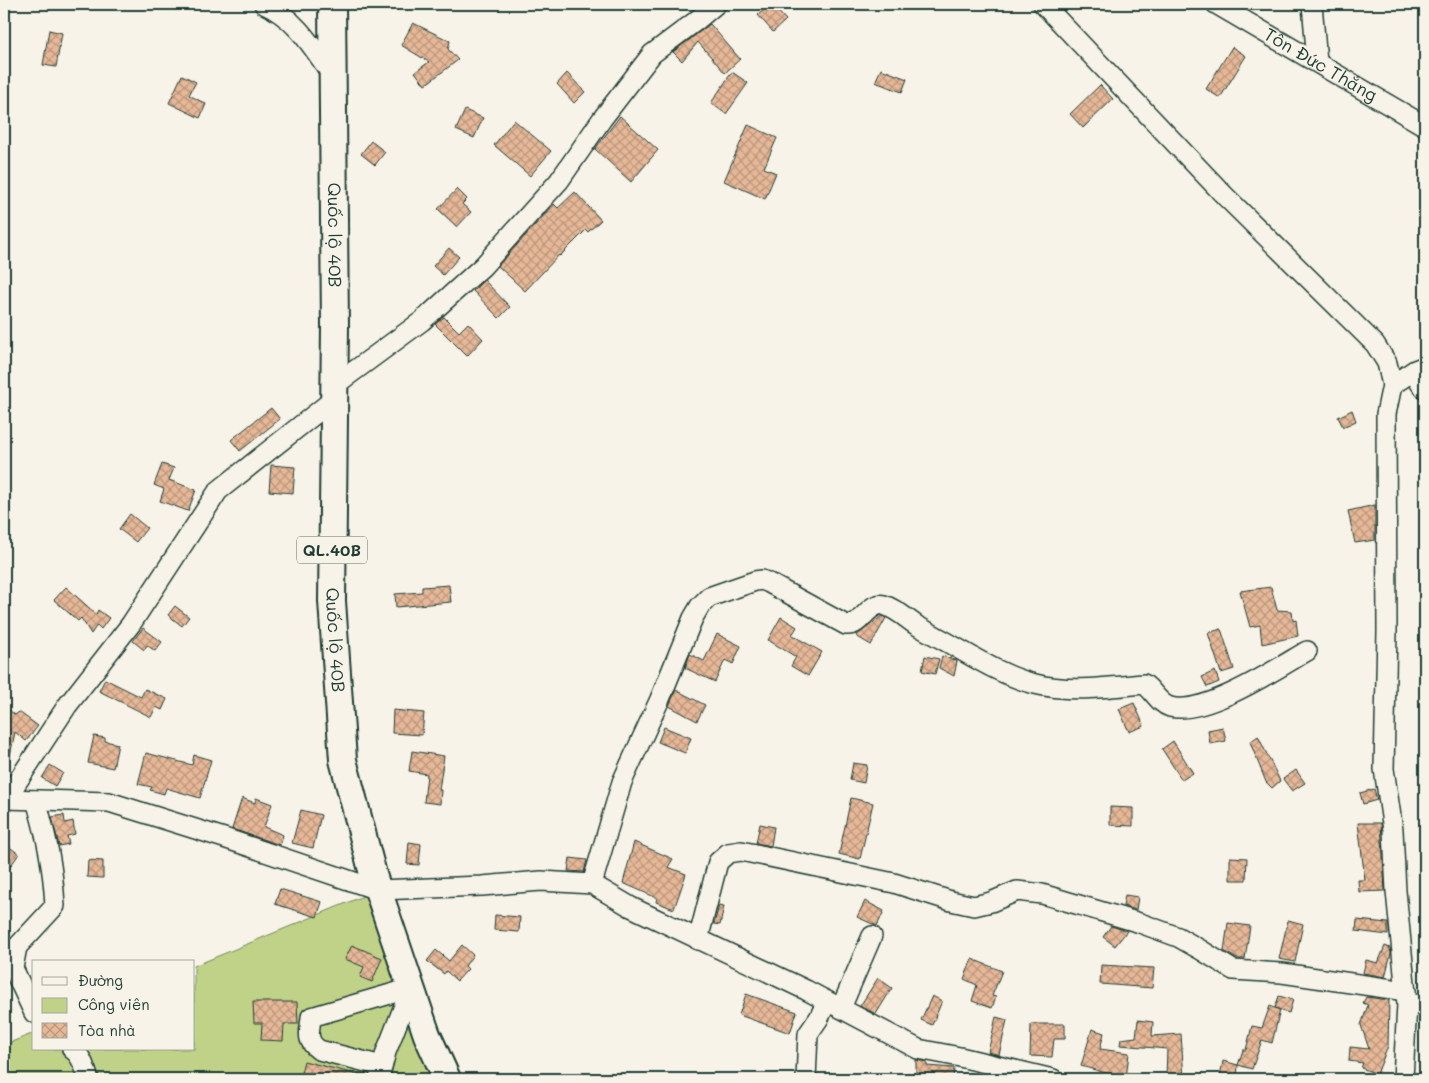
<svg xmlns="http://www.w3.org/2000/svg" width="1429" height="1083" font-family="Mali,sans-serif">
<defs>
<pattern id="building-cross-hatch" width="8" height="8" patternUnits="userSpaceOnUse" patternTransform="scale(1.25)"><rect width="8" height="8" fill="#e7b898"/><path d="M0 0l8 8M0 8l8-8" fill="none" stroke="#bb977d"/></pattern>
</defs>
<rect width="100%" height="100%" fill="#f7f3e8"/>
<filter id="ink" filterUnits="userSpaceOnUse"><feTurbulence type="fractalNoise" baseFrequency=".02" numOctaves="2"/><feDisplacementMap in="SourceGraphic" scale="10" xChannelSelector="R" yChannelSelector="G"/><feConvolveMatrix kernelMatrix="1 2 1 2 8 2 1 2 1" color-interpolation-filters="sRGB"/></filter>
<g filter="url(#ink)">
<path fill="#c0d287" stroke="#70885e" d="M378 890 463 1079H4V1045L34 1033V1049H194V966Z"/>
<path fill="url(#building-cross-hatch)" stroke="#1f3d34" d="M771 4 786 20 773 32 758 15Z
M413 23 450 41 448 49 458 60 425 85 415 72 429 62 401 45Z
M710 24 740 59 725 73 698 42 682 61 673 52Z
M49 30 62 33 56 67 43 65Z
M1232 47 1246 56 1220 98 1206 89Z
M881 69 907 79 902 92 875 82Z
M732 72 748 83 726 114 711 103Z
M567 73 585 92 574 103 557 84Z
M182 75 196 82 189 95 206 104 200 118 169 103Z
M1100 85 1113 99 1083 128 1070 114Z
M465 110 483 118 474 138 456 130Z
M620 116 658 150 631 182 595 149Z
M514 120 551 151 530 176 494 145Z
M748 125 777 138 764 168 776 173 765 199 724 181Z
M371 141 385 152 375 165 361 154Z
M457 189 467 199 462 204 471 212 457 227 438 209Z
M575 192 601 220 588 232 586 230 560 256 559 255 525 291 498 266 554 204 558 208Z
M449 248 459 257 443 275 433 266Z
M484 280 510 307 499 318 473 291Z
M444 317 459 332 468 323 483 339 467 356 435 324Z
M271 408 280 419 240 451 231 440Z
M1352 410 1356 421 1343 427 1338 417Z
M162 464 174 468 169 480 196 490 188 511 160 501 164 489 154 485Z
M271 465 295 467 293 493 269 491Z
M1375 505V540L1355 543 1348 511Z
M130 514 147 528 136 542 119 529Z
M449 585 451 602 396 607 395 594 422 592V587Z
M66 587 96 614 98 610 109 618 101 629 97 625 91 634 81 618 78 621 54 600Z
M1271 587 1277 610 1292 611 1293 621 1296 620 1298 636 1262 644 1260 625 1250 627 1240 591Z
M175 606 189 617 182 626 168 615Z
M882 616 886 618 871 645 856 636Z
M781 617 797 627 792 635 822 652 808 676 791 666 796 657 768 640Z
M143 628 162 642 155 651 147 645 144 650 133 641Z
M1221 629 1234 669 1221 673 1208 633Z
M717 634 741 646 733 664 725 660 715 682 685 668 690 654 704 661Z
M925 656 939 659 935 674 922 671Z
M942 656 957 661 954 676 939 668Z
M1215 671 1219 682 1207 687 1202 677Z
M105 679 141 697 145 689 167 699 162 710 156 707 151 717 99 691Z
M676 690 705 705 697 721 669 706Z
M1134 703 1144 726 1129 732 1119 709Z
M4 706 15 715 19 712 38 726 26 741 15 732 9 761 4 760Z
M393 710 424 713 422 735 392 733Z
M664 727 691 738 685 753 658 742Z
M1223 727 1226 741 1210 744 1208 730Z
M94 736 105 738V741L118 744 113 768 88 763Z
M1258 736 1280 781 1272 788 1266 782 1250 742Z
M1173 741 1193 773 1182 780 1162 749Z
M412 751 444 756 439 790H441L440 804 424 802 427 774 409 771Z
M146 753 192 765 194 755 211 760 200 798 166 788 164 794 150 790 152 787 138 784Z
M853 763 867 765 864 783 850 780Z
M50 765 63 773 55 786 42 778Z
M1296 770 1305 783 1292 791 1283 779Z
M1374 789 1377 800 1363 804 1360 793Z
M242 798 255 803 256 798 272 804 264 827 283 835 280 845 232 829Z
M851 798 873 803 860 859 839 854Z
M1110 807 1133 808V826L1110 825Z
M301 810 321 815 313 848 292 843Z
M64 815 65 823 73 821 75 834 67 836 69 844 59 846 52 817Z
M1358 823H1381L1385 891 1359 892 1358 880H1365Z
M760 824 774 827 771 846 756 843Z
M409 842 421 844 419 865 407 864Z
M634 842 673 859 668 867 686 874 674 909 656 902 657 898 623 883Z
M4 843 19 854 4 875Z
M1230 857 1247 858 1246 880H1230Z
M570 858 587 860 584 872 568 871Z
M88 860 103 861V878L87 877Z
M280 889 322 902 317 917 275 904Z
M1125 895 1138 897 1136 910 1123 906Z
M865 901 884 911 877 926 857 917Z
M719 905 724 906 720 925 714 924Z
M495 915 520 917 519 932 494 930Z
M1288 920 1303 924 1295 962 1279 959Z
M1357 920 1388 923V935L1356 931Z
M1228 923 1250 926 1245 959H1237L1224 951Z
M1111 926 1127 931 1115 946 1103 937Z
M352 945 382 958 372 982 360 977 364 967 345 959Z
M462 945 473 955 465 966 468 969 457 981 446 971 444 974 427 961 436 950 449 961Z
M1385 946 1390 948 1391 953 1385 977 1363 973 1366 960 1378 963Z
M972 959 1002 971 992 996 996 997 992 1008 972 1001 977 985 964 979Z
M1101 965 1154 968 1152 988 1100 984Z
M878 978 892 988 876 1014 860 1006Z
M746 994 797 1012 790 1033 739 1015Z
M932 996 942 1001 932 1025 921 1020Z
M1279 996 1293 1000 1289 1013 1275 1008Z
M1366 997 1389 1000 1388 1046 1377 1074 1361 1068 1363 1063 1349 1061 1350 1047 1369 1049 1361 1025 1368 1005 1363 1003Z
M253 1002H297L298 1024H284L283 1041 261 1040 262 1023H254Z
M1270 1006 1280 1010 1272 1043 1262 1040 1252 1069 1238 1065 1243 1050H1246L1252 1026 1262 1028Z
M996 1017 1007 1020 999 1055 988 1052Z
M1138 1020 1153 1022 1152 1036 1181 1034 1184 1079 1166 1078 1167 1049 1120 1045 1121 1039 1136 1037Z
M1031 1024H1065V1039H1054L1052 1057 1030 1056Z
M1092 1029 1104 1033 1100 1049 1129 1053 1126 1079H1112L1113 1075 1081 1066Z
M916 1060 927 1062V1066L954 1068 953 1079H916Z
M304 1061 359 1075 358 1079H310L300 1077Z
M1223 1061 1238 1065 1237 1079 1220 1076Z"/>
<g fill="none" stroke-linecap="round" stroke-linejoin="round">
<defs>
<g id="minor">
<path d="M264 4C296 18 313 48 332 75"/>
<path d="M1043 4 1225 196 1375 344 1387 363 1392 385 1386 414 1387 631 1384 769 1393 830 1396 891 1407 1004 1403 1079"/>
<path id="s1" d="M1216 4 1425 126"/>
<path d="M1312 4 1317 62"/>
<path d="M1415 370 1420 383 1425 389"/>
<path d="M335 385 422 321 483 266 559 181 602 119 652 54 696 21 716 4"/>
<path d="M1392 385 1415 370 1425 366"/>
<path d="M5 799 109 802 224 838 378 890 482 886 541 881 592 884 631 907 806 990 918 1049 960 1057 1053 1079"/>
<path d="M4 802 67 706 131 624 218 491 334 399"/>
<path d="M592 884 622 782 660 699 693 618 700 606 709 597 755 581 762 580 769 583 846 625C862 627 868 601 884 605 896 609 906 618 916 625 925 630 934 635 943 640 972 656 1002 676 1035 684 1070 693 1109 687 1144 684 1154 691 1158 703 1170 707 1205 716 1276 669 1307 651"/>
<path d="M698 940 718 862 728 853 741 851 894 883 951 901 974 906 991 902 1017 891 1042 894 1140 923 1178 937 1201 950 1233 970 1282 973 1406 991"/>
<path d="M1407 1004H1425"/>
<path d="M841 1008 872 936"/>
<path d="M34 1013 13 968 17 947 55 906C53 867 47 838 36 800"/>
<path d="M72 1049C82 1055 85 1069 89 1079"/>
<path d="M382 1066 319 1050C305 1040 310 1032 311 1017L411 988"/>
<path d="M379 1079 386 1052 411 988"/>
<path d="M806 1079 808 1034 819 1018 827 1001"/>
</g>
<g id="highway">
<path id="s2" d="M332 4 335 326 332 601 343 760 374 878 427 1035 447 1079"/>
</g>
</defs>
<use href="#minor" stroke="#1f3d34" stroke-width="22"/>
<use href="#highway" stroke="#1f3d34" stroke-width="30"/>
<use href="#minor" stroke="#f7f3e8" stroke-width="19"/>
<use href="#highway" stroke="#f7f3e8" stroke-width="26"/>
</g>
</g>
<g text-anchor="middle" stroke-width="4.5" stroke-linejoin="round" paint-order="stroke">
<rect fill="#f7f3e8" stroke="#60746a" stroke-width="1" x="297" y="536.5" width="70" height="27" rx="4"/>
<g font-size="16" font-weight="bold" fill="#1f3d34">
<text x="332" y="556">QL.40B</text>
</g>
<g font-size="18" fill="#1f3d34" stroke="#f7f3e8">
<text dy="6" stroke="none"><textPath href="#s1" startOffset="121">Tôn Đức Thắng</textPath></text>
<text dy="6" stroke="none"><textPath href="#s2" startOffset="231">Quốc lộ 40B</textPath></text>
<text dy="6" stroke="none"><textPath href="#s2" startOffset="636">Quốc lộ 40B</textPath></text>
</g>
</g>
<rect width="1429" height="1083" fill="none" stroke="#f7f3e8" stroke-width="20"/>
<rect x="10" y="10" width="1409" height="1063" fill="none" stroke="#1f3d34" stroke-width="2" filter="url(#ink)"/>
<rect x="32" y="960" width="162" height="90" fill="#f7f3e8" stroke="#a1aaa0"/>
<rect x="42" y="977" width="25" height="8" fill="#f7f3e8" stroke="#a1aaa0"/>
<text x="78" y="986" font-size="15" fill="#1f3d34">Đường</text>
<rect x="42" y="998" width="25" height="15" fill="#c0d287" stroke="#a1aaa0"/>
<text x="78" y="1010" font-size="15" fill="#1f3d34">Công viên</text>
<rect x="42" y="1023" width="25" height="15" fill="url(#building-cross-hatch)" stroke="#a1aaa0"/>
<text x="78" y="1036" font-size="15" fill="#1f3d34">Tòa nhà</text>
</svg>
